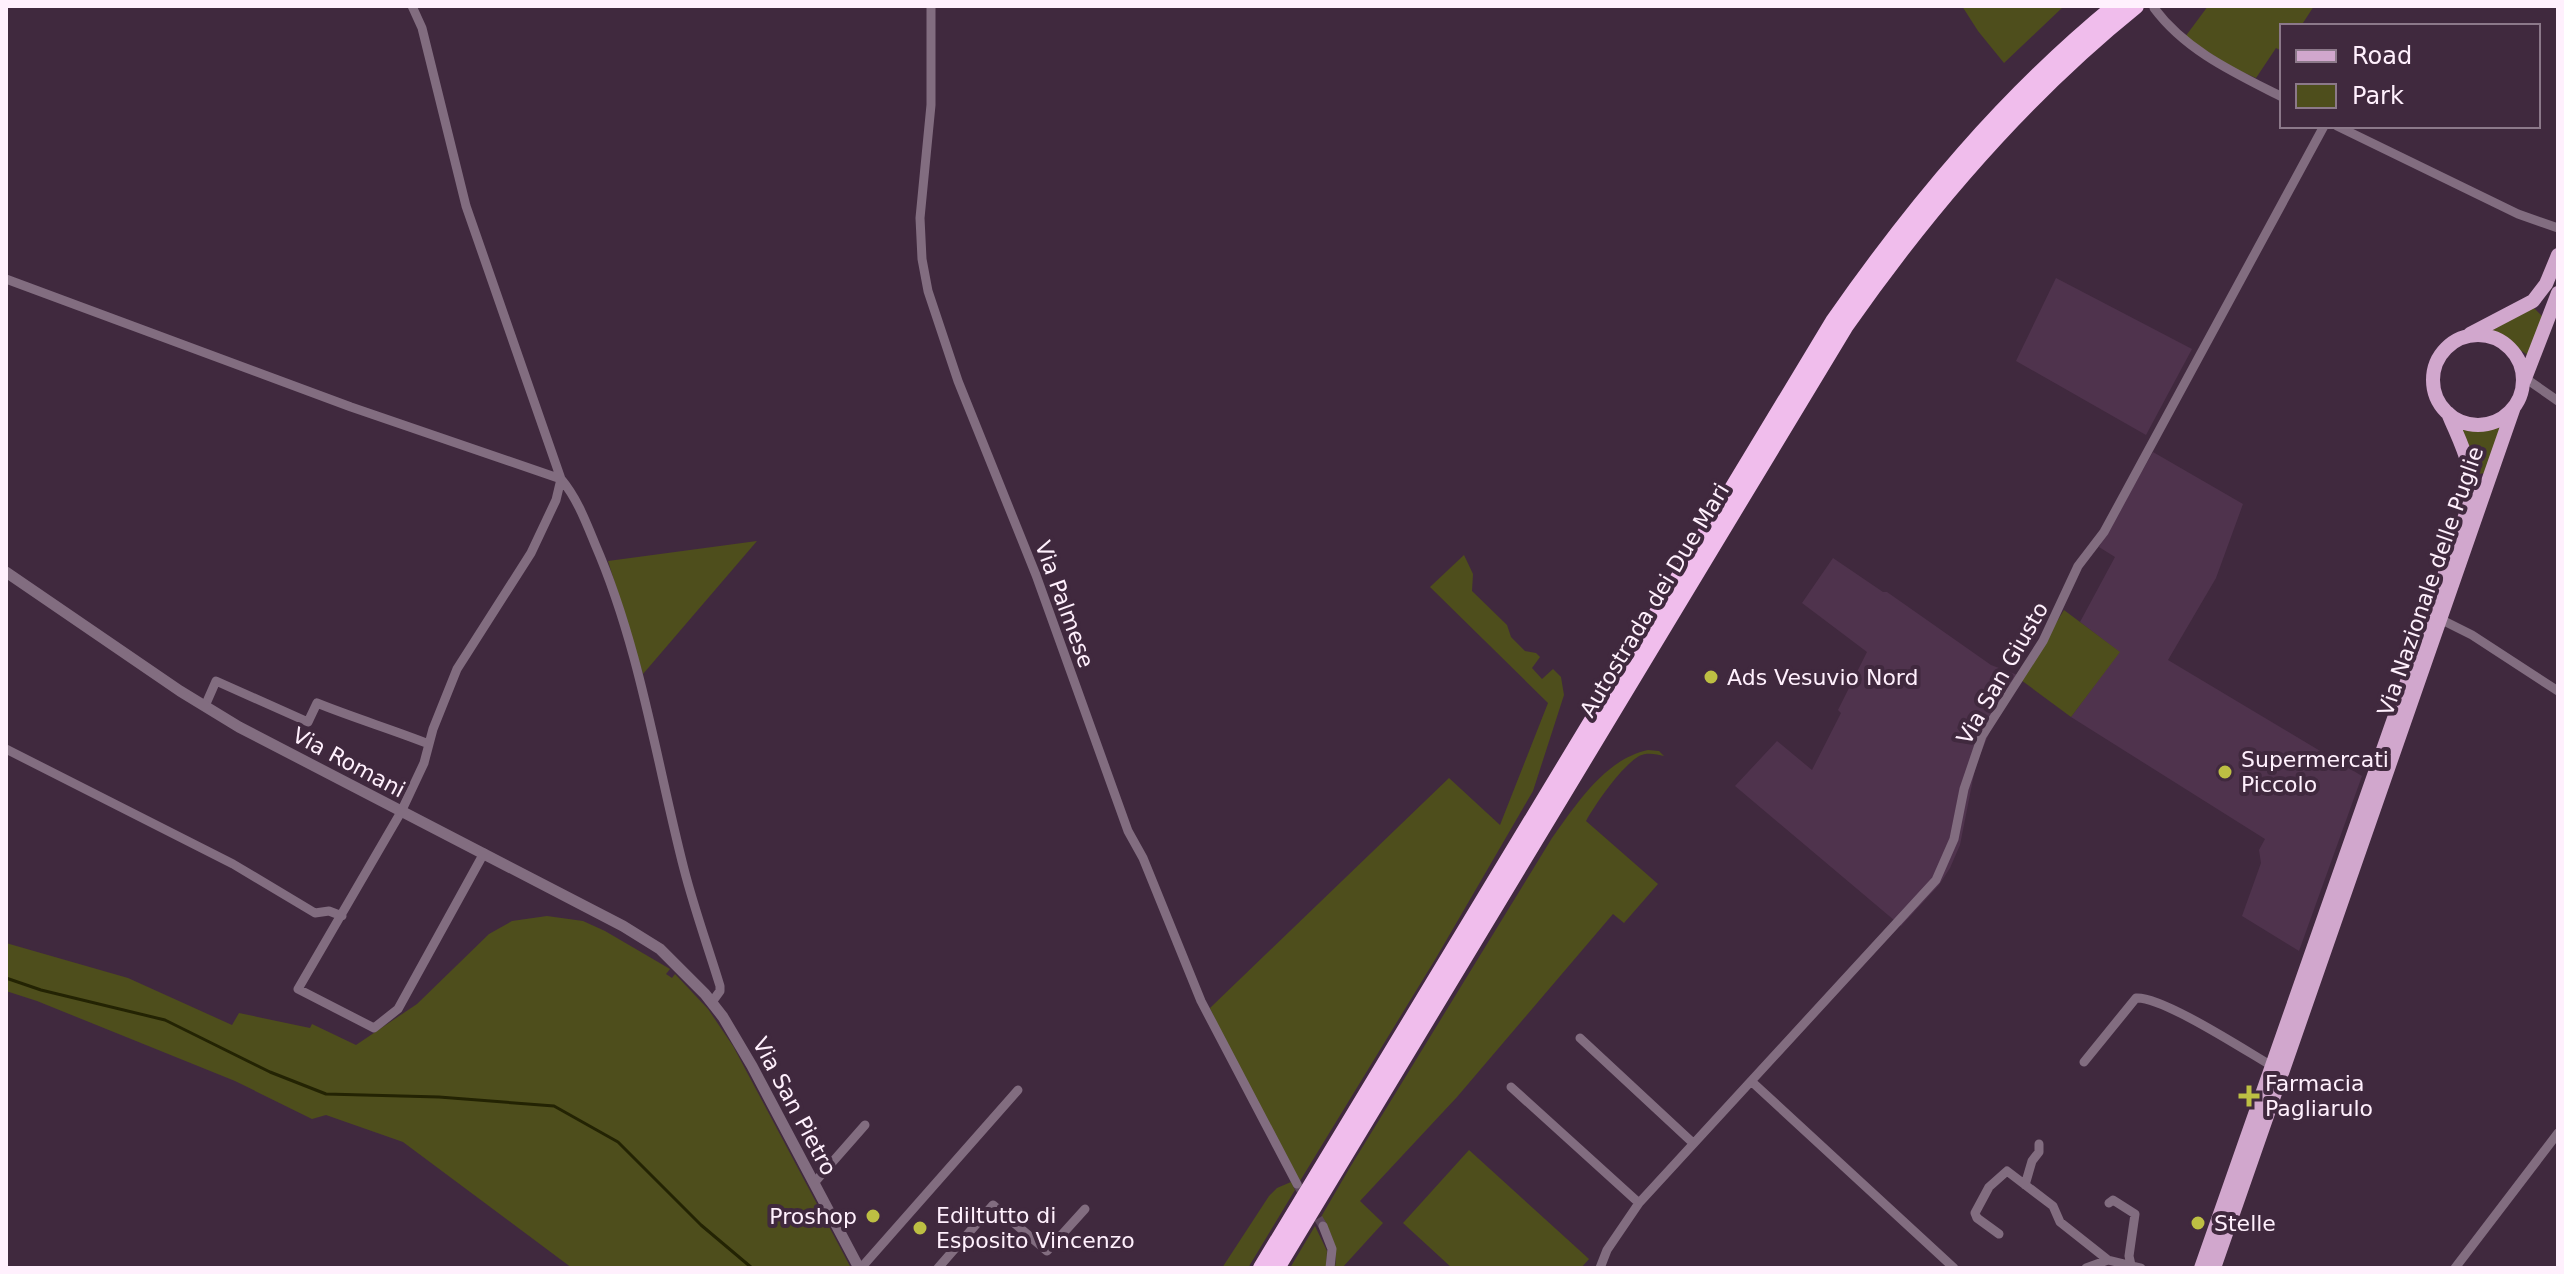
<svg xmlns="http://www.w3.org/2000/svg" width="2564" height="1274" font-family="'DejaVu Sans',sans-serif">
<rect width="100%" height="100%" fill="#40293e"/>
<path fill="#4f334d" d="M2056 278 2192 349 2146 435 2016 361Z
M2153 452 2243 504 2216 578 2168 660 2362 776 2299 951 2242 916 2261 863 2259 850 2265 839 2071 717 2119 652 2080 622 2115 557 2099 547Z
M1833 558 1883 592H1887L1991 665 2023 677 1994 722 1976 764 1960 845 1950 868 1939 885 1901 926 1735 786 1777 741 1812 770 1841 713 1838 710 1867 652 1802 603Z"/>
<path fill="#4e4e1c" d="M1962 6H2064L2004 63 1978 31Z
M2208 6H2314L2301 26H2282V51L2276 48 2256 78 2231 67 2185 37Z
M2533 307 2543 317 2529 356 2503 338 2488 331Z
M2504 421 2488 473 2476 474 2456 424C2473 430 2488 430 2504 421Z
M757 541 643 674 608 561Z
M1464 555 1473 574 1472 591 1507 625 1511 637 1525 651 1536 653 1540 657 1532 668 1542 679 1553 669 1561 677 1564 695 1533 791 1436 958 1300 1181 1221 1033 1210 1008 1449 778 1500 825 1548 703 1430 587Z
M2064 610 2120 652 2071 717 2021 680Z
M1648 750 1659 751 1664 756C1656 754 1647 752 1639 756 1620 768 1597 802 1586 821L1658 884 1624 923 1613 914 1457 1097 1360 1201 1383 1223 1342 1268H1335C1338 1249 1332 1232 1321 1217L1349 1169 1552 838C1576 805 1605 759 1648 750Z
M547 916 583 921 605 931 670 969 666 974 672 978 675 974 708 1009 733 1046 851 1268H572L403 1142 326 1115 312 1119 235 1081 37 1001 6 991V943L128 978 232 1025 239 1013 310 1028 312 1024 356 1045 417 1004 489 934 512 921Z
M1469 1150 1589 1259 1581 1268H1452L1403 1223Z
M1291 1182 1295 1190 1248 1268H1222L1269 1196 1277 1188Z
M1315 1226 1327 1251 1326 1268H1290Z"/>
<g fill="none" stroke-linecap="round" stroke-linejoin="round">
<path stroke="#232303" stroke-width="3" d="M6 978 41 990 165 1020 270 1072 326 1094 439 1097 554 1106 618 1142 701 1225 752 1268"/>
<path stroke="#5d475b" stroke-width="9" stroke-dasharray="9 4.5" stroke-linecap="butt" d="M1297 1184 1323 1226"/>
<path stroke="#826d80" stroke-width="9" d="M412 6 422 28 466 206 561 479C577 498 586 522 595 544 640 648 656 760 684 869 694 908 708 947 720 986V991L712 1002
M931 6V105L920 218 922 259 928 291 958 381 1036 575 1128 831 1143 858 1201 1001 1297 1184
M2154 8C2186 51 2235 73 2282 97
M2337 126 2518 214 2558 228
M6 279 351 407 561 479
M2525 378 2558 401
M2440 619 2472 635 2558 691
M205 706 216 681 308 722 317 703C354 718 391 729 429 744
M6 749 233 864 315 913 329 911 342 916
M484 853 398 1009 374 1028 298 989 401 812 424 763 433 729 457 669 531 553 556 500 561 479
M1580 1038 1693 1143
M2084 1062 2136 998C2162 996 2246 1051 2272 1066
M1751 1081 1954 1268
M1511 1087 1639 1203
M814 1183 865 1125
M2025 1185 2032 1161 2039 1152V1144
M2109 1203 2113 1200 2135 1214 2129 1256 2131 1265
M1323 1226 1332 1249 1330 1268
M1999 1234 1977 1218 1975 1213 1989 1187 2007 1171 2053 1206 2060 1222 2108 1260
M861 1268 1018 1090
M938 1268 993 1205 1047 1251 1085 1209
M1600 1268 1607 1250 1639 1203 1936 880 1954 839 1964 789 1982 736 2043 641 2078 566 2104 532 2324 126
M2086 1268 2108 1260 2141 1268
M2455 1268 2558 1133"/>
<path stroke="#826d80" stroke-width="11" d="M6 572 180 691 239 727 623 926 660 949 705 994 723 1017 752 1066 859 1268"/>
<path stroke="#d1a7cd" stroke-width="14" d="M2470 334 2533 301 2546 284 2558 255
M2433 380a45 45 0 1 1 90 0a45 45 0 1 1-90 0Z
M2524 381 2558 293
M2201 1268 2470 502C2475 467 2461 445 2448 413
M2214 1268 2514 407"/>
<path stroke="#f0bdec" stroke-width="16" d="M1261 1268 1834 320C1915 204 2005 96 2115 6
M1277 1268 1845 327C1928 208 2023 97 2136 6"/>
</g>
<g fill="#bdbf43" stroke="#40293e" stroke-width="3">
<circle cx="1711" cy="677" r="8"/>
<circle cx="2225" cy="772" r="8"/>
<path d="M2245 1084h8v8h8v8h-8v8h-8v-8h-8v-8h8z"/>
<circle cx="873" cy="1216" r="8"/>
<circle cx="2198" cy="1223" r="8"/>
<circle cx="920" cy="1228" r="8"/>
</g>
<g text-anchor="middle" stroke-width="8" stroke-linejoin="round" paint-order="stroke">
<g font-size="22" fill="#fff0fd" stroke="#40293e">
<text transform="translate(2430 581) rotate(-71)" y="8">Via Nazionale delle Puglie</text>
<text transform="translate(1654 600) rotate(-59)" y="8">Autostrada dei Due Mari</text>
<text transform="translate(1065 604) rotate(70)" y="8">Via Palmese</text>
<text transform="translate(2002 673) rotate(-60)" y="8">Via San Giusto</text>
<text transform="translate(349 762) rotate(28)" y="8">Via Romani</text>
<text transform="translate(795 1106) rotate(62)" y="8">Via San Pietro</text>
</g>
<g font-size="22" fill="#fff0fd" stroke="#40293e" text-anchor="start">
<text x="1727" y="685">Ads Vesuvio Nord</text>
<text x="2241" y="767">Supermercati<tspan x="2241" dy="25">Piccolo</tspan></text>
<text x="2265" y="1091">Farmacia<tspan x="2265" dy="25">Pagliarulo</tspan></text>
<text x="936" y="1223">Ediltutto di<tspan x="936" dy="25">Esposito Vincenzo</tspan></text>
<text x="857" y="1224" text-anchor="end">Proshop</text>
<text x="2214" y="1231">Stelle</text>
</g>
</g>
<rect width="2564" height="1274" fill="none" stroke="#fff0fd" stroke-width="16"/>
<rect x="2280" y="24" width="260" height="104" fill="#40293e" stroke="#8c798a" stroke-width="2"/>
<rect x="2296" y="50" width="40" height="12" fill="#d1a7cd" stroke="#8c798a" stroke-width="2"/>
<text x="2352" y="64" font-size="24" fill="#fff0fd">Road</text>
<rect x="2296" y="84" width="40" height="24" fill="#4e4e1c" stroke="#8c798a" stroke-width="2"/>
<text x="2352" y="104" font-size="24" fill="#fff0fd">Park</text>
</svg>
